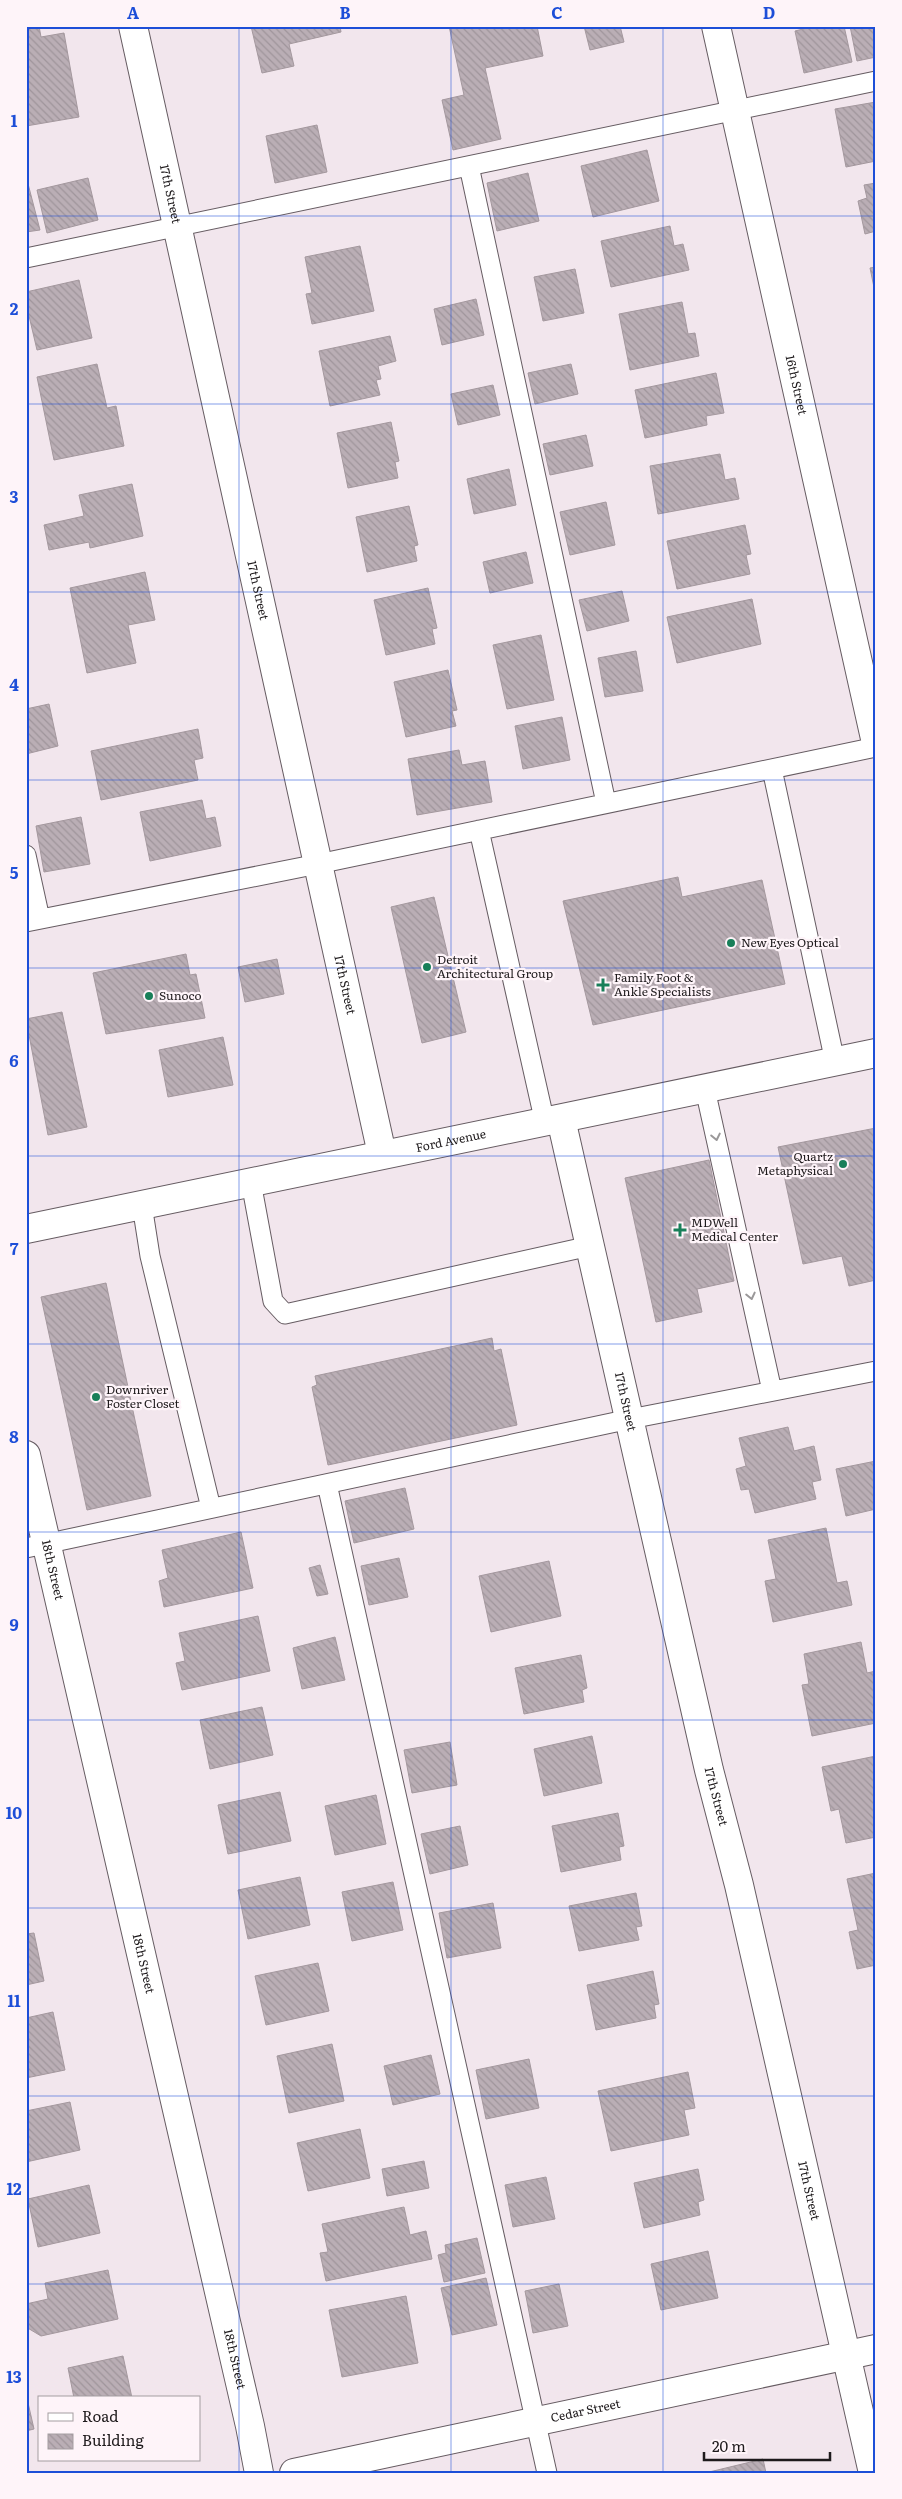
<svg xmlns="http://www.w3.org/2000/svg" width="902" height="2499" font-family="Literata,serif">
<defs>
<pattern id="building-back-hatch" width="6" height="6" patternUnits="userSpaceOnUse" patternTransform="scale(1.25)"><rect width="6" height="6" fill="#baaeb5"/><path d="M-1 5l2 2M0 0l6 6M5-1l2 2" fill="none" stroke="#9f959b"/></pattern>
</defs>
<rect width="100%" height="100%" fill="#f2e6ed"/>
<path fill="url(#building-back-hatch)" stroke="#a4989e" d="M26 26H39L41 37 64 33 79 117 26 126Z
M251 26H340L341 32 289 44 294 66 262 73Z
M449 26H537L543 56 485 68 501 139 453 150 442 100 464 95Z
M584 26H620L624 42 590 50Z
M815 26H844L852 62 804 73 795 31Z
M850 26H876V57L857 61Z
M876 102V161L846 167 835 109Z
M317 125 327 172 275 183 266 136Z
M647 150 659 201 593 217 581 166Z
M528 173 539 221 497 231 487 183Z
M26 176 40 230 26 232Z
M88 178 98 220 47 233 37 190Z
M876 183V231L865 234 858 201 867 198 864 185Z
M670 226 674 246 683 244 689 270 611 287 601 241Z
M360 246 374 311 312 324 306 294 312 293 305 257Z
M876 267V297L870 268Z
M575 269 584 313 543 321 534 277Z
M79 280 92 338 37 350 26 303V292Z
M476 299 484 335 442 345 434 309Z
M682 302 688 334 695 333 699 356 630 370 619 314Z
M390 336 396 361 378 366 381 379 376 380 380 395 330 406 319 351Z
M97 364 107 408 116 406 124 446 54 460 37 377Z
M571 364 578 394 535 404 528 373Z
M716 373 724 413 706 416 707 425 645 438 635 390Z
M493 385 500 415 458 425 451 394Z
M391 422 399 461 395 462 398 478 348 488 337 433Z
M586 435 593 466 550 475 543 444Z
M720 454 725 480 735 478 739 499 658 514 650 466Z
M509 469 516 505 474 514 467 479Z
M132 484 143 536 90 548 89 542 49 550 44 525 84 516 79 495Z
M606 502 615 545 570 555 560 512Z
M409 506 418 545 414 546 417 561 367 572 356 517Z
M745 525 751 554 746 555 750 574 677 589 667 541Z
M526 552 533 583 490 593 483 562Z
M145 572 155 620 128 625 136 663 87 673 70 588Z
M428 588 437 628 432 629 435 644 386 655 374 600Z
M622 591 629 621 587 631 579 600Z
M752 599 761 644 677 663 667 617Z
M541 635 554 700 507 709 493 645Z
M636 651 643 691 605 697 598 658Z
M448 670 457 710 452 711 456 726 406 737 394 682Z
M49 704 58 746 26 754V709Z
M562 717 570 760 523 769 515 726Z
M198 729 203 758 194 760 198 780 101 800 91 751Z
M459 750 462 765 485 761 492 802 417 815 408 759Z
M202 800 206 819 215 817 221 846 150 861 140 812Z
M81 817 90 864 44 872 36 826Z
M678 877 682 897 762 880 785 984 593 1025 563 901Z
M434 897 466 1032 422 1043 391 907Z
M186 954 190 975 196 974 205 1018 106 1034 93 973Z
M277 959 284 994 245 1002 238 967Z
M62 1012 87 1127 48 1135 26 1019Z
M223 1037 233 1085 168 1097 159 1050Z
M876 1128V1280L849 1286 842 1256 803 1264 778 1147Z
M709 1160 734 1281 697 1289 702 1312 656 1322 625 1178Z
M106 1283 151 1496 87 1510 41 1297Z
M492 1338 494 1351 501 1349 517 1425 328 1465 312 1387 317 1385 315 1376Z
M788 1427 794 1451 814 1446 821 1480 812 1482 816 1499 755 1513 749 1489 741 1490 736 1469 746 1466 739 1438Z
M876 1461V1509L846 1516 836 1469Z
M405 1488 414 1529 354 1543 345 1501Z
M826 1528 837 1583 847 1581 852 1605 773 1622 765 1581 776 1579 768 1540Z
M241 1532 253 1588 164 1607 159 1581 168 1578 162 1550Z
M399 1558 408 1597 369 1605 361 1566Z
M549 1561 561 1616 491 1632 479 1576Z
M320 1565 328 1594 317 1596 309 1568Z
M258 1616 270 1671 182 1690 176 1663 185 1661 179 1633Z
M335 1637 345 1680 302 1689 293 1648Z
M861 1642 867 1673 876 1671V1723L812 1736 802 1685 809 1684 804 1654Z
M581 1655 587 1688 582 1690 584 1702 524 1714 515 1668Z
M262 1707 273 1755 210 1769 200 1720Z
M592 1736 602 1783 544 1796 534 1749Z
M450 1742 457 1785 412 1793 404 1750Z
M876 1756V1837L846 1843 839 1809 831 1811 822 1767Z
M280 1792 291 1841 228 1854 218 1805Z
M376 1795 386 1844 335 1855 325 1806Z
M618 1813 624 1846 619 1847 621 1860 561 1872 552 1826Z
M460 1826 468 1865 430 1874 421 1834Z
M876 1873V1965L857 1969 849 1932 858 1930 847 1879Z
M300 1877 310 1925 248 1939 238 1890Z
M393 1882 403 1930 352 1941 342 1892Z
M636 1893 642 1926 636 1927 639 1940 579 1951 569 1906Z
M493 1903 501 1948 447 1958 439 1913Z
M34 1933 44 1981 26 1985V1934Z
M318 1963 329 2011 266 2025 255 1976Z
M653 1971 659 2004 654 2005 656 2018 596 2030 587 1985Z
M53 2012 65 2070 26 2078V2018Z
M332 2044 344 2101 289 2113 277 2056Z
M431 2055 440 2094 393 2105 384 2066Z
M529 2059 539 2108 486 2119 476 2070Z
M688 2072 695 2108 684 2110 689 2135 611 2151 598 2091Z
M70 2102 80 2150 26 2162V2111Z
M360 2129 370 2178 308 2191 297 2143Z
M424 2161 429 2188 387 2196 382 2169Z
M698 2169 704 2200 698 2202 700 2215 644 2228 634 2183Z
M546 2177 555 2219 513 2227 505 2185Z
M89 2185 100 2233 38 2247 28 2199Z
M404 2207 410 2235 426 2231 432 2259 326 2281 320 2253 328 2252 322 2224Z
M477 2238 485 2273 444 2282 438 2255 446 2253 445 2245Z
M708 2251 718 2298 661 2310 651 2264Z
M108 2270 118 2319 41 2336 26 2327V2304L48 2299 45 2283Z
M486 2278 497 2325 452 2335 441 2288Z
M559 2284 568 2326 533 2333 525 2291Z
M406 2296 418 2363 342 2377 329 2310Z
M123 2356 132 2398H74L68 2368Z
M26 2394 34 2429 26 2431Z
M763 2459 766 2473H705Z"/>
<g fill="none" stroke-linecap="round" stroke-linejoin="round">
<defs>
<path id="service" d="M469 166 606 803
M26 258 876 81
M772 769 835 1062
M479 830 545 1123
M26 855 40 919
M26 922 318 864 876 747
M705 1089 772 1391
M251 1182 273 1301 285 1314 590 1246
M142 1205 150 1256 211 1508
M327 1484 547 2473
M26 1548 630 1419 876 1371"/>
<g id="minor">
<path id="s1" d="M133 26 382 1154"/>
<path id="s2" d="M716 26 876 743"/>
<path id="s3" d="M561 1119 709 1770 739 1885 873 2473"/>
<path id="s4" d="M26 1455 250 2426 259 2473"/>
<path id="s5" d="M294 2473 876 2349"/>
</g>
<g id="secondary">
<path id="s6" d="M26 1229 876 1053"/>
</g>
</defs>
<use href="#service" stroke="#665c62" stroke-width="21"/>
<use href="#minor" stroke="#665c62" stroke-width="30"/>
<use href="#secondary" stroke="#665c62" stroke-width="30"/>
<use href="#service" stroke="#fff" stroke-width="19"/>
<use href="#minor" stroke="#fff" stroke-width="28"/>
<use href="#secondary" stroke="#fff" stroke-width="28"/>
</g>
<defs><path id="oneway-chevron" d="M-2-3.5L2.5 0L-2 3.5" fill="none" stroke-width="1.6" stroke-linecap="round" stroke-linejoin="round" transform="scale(1.25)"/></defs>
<g stroke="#9a9899">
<use href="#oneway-chevron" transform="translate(716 1137) rotate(78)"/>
<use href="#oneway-chevron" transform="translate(751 1296) rotate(77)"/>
</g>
<path fill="none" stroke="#1d4ed8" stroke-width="1" stroke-opacity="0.55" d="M239 26V2473M451 26V2473M663 26V2473M26 216H876M26 404H876M26 592H876M26 780H876M26 968H876M26 1156H876M26 1344H876M26 1532H876M26 1720H876M26 1908H876M26 2096H876M26 2284H876"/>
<g fill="#187f59" stroke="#fef4f9" stroke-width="2">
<circle cx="731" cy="943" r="5"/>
<circle cx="427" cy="967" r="5"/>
<path d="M600.5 977.5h5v5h5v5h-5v5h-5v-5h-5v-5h5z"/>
<circle cx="149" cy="996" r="5"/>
<circle cx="843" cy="1164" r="5"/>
<path d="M677.5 1222.5h5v5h5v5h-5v5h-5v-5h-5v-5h5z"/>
<circle cx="96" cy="1397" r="5"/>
</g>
<g text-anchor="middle" stroke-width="4.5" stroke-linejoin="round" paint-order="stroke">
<g font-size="12" fill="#1e1a1c" stroke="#fef4f9">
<text dy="4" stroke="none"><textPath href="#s1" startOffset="172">17th Street</textPath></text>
<text dy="4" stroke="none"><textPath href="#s2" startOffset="368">16th Street</textPath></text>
<text dy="4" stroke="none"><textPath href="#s1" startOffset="578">17th Street</textPath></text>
<text dy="4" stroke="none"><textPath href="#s1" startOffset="982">17th Street</textPath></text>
<text dy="4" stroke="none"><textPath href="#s6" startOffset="434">Ford Avenue</textPath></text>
<text dy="4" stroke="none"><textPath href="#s3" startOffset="290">17th Street</textPath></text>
<text dy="4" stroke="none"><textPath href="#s4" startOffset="118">18th Street</textPath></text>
<text dy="4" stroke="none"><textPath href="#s3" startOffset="695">17th Street</textPath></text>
<text dy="4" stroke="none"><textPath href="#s4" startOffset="522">18th Street</textPath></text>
<text dy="4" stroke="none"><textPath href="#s3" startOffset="1100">17th Street</textPath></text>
<text dy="4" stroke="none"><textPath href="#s4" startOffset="928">18th Street</textPath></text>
<text dy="4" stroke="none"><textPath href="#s5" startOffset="298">Cedar Street</textPath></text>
</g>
<g font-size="12" fill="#1e1a1c" stroke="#fef4f9" text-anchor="start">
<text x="741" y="947">New Eyes Optical</text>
<text x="437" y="964">Detroit<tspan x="437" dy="14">Architectural Group</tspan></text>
<text x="614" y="982">Family Foot &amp;<tspan x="614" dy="14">Ankle Specialists</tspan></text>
<text x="159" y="1000">Sunoco</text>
<text x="833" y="1161" text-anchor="end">Quartz<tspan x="833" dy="14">Metaphysical</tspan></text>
<text x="691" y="1227">MDWell<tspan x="691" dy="14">Medical Center</tspan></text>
<text x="106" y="1394">Downriver<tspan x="106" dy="14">Foster Closet</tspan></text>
</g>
</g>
<rect width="902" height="2499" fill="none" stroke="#fef4f9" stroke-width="55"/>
<rect x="38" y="2396" width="162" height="65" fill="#fef4f9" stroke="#a49da1"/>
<rect x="48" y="2413" width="25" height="8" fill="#ffffff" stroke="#a49da1"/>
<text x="82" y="2422" font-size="15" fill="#1e1a1c">Road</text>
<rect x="48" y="2434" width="25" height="15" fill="url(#building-back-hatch)" stroke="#a49da1"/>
<text x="82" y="2446" font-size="15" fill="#1e1a1c">Building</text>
<path d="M704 2452v8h126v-8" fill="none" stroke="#1e1a1c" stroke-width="2.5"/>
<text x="712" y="2452" font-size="15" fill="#1e1a1c" stroke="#fef4f9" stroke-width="4" paint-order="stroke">20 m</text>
<rect x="28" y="28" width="846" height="2444" fill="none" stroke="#1d4ed8" stroke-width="2"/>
<g font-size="16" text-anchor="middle" font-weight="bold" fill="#1d4ed8">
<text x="133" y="19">A</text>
<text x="345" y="19">B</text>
<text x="557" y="19">C</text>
<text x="769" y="19">D</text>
<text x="14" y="127">1</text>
<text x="14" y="315">2</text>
<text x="14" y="503">3</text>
<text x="14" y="691">4</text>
<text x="14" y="879">5</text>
<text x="14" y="1067">6</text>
<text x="14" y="1255">7</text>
<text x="14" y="1443">8</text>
<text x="14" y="1631">9</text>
<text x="14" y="1819">10</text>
<text x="14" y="2007">11</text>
<text x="14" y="2195">12</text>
<text x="14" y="2383">13</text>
</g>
</svg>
